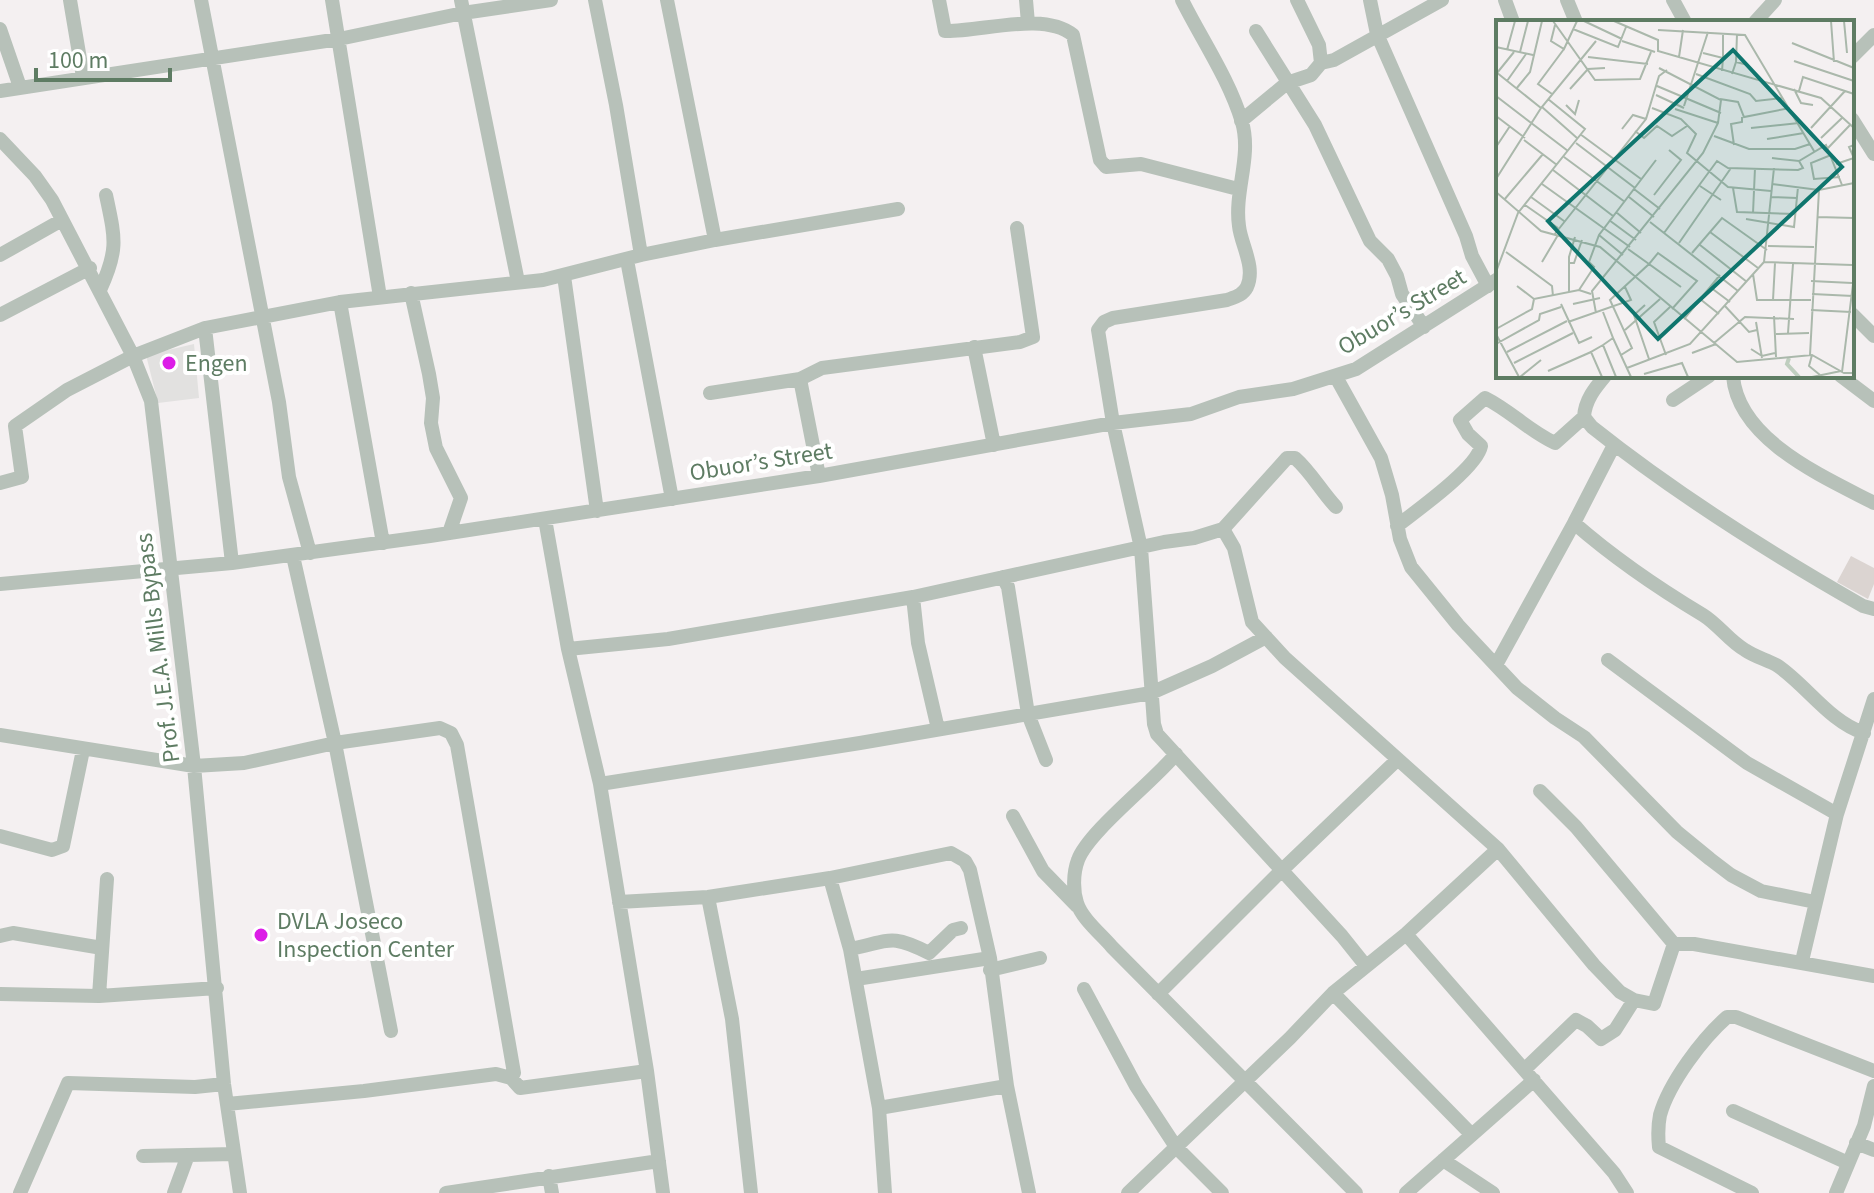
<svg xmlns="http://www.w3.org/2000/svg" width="1874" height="1193" viewBox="0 0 1874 1193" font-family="'Source Sans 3',sans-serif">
<rect width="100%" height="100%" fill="#f4f0f1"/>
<path fill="#e2e1e0" d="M194,344L199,398L158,403L146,355Z"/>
<path fill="#dbd4d1" d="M1851,556L1874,568V584L1868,599L1837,582Z"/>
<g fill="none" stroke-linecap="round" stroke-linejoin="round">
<path stroke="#b7c1b9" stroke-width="14" d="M70,0L83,77
M201,0L279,402L289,477L310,553
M332,0L380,297
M461,0L518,282
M595,0L616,105L641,255
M667,0L715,240
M939,0L945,31C981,32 1044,11 1073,35L1100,160L1106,167L1141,164L1238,189
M1026,0L1028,23
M1182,0C1202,40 1229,79 1242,122C1252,157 1234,191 1239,226C1241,245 1256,267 1247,287C1243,295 1235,297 1227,300L1113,318L1104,322L1098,330L1113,423L1141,548L1154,724L1157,734L1342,936L1366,966
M1370,0L1377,34L1466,236L1472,256L1488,286
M1505,0L1513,22
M1567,0L1576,22
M1673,0L1685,22
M1755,22L1775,0
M0,29L20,87
M1256,31L1315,125L1370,241L1388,259L1397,276L1402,294L1424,327
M1852,57L1874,35
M1321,63L1334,60L1442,0
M0,91L339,39L463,13L551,0
M1852,119L1874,154
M1241,121L1287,83L1311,75L1321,63L1319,45L1297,0
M0,139L35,176L52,200L133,356L151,401L194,766L224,1084L240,1193
M0,255L62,220
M627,260L672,499
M564,276L597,511
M100,290C119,249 115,238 106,195
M411,293L429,374L433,398L431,423L436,448L461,498L449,533
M340,302L383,543
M1852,314L1874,336
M0,315L90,268
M205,328L232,563
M974,347L994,445
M1605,376C1595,388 1585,400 1584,417L1592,427C1676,494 1770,553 1863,606L1874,609
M1733,376C1738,440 1824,477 1874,503
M1841,376L1874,401
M1336,377L1381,458L1392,495L1400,539L1411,567L1458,625L1517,688L1555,718L1584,737L1677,832L1710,859L1731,875L1761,891L1815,902
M800,379L819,476
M710,393L800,379L822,368L1020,342L1033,337L1017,228
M1673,400L1709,376
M0,483L22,477L15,426L67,390L133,356L205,328L340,302L543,280L641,255L715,240L898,209
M545,519L568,649L600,784L647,1071L663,1193
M1574,523C1614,558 1658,588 1703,615C1719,625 1729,641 1745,650C1755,657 1768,660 1778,666C1807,686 1830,722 1864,733
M1397,526C1416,511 1477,468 1481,446L1468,434L1460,420L1485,398C1511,411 1529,431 1555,443L1584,417
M1223,529L1287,458H1295C1311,472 1321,491 1336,507
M1003,577L1008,587L1028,714L1046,760
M0,584L232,563L430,536L819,476L1113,423L1191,414L1239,397L1293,389L1356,369L1498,279
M913,597L918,643L938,729
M568,649L668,639L913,597L1164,542L1194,538L1223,529L1234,548L1252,622L1285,658L1498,849L1594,965L1620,992L1634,1000L1654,1004L1674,944
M1608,660L1747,763L1837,814
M1496,665L1574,523L1614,445
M0,735L194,766L244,763L335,743L293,556
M1176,754C1153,782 1088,832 1078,860C1073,873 1073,891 1077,903C1082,919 1102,935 1112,947L1356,1193
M600,784L860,743L1151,693L1212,666L1266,637
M1540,791L1576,827L1674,944H1694L1874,976
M1013,816L1043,871L1077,906
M0,836L52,850L63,846L83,750
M830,878L850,949L879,1108L885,1193
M708,897L732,1019L751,1193
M619,902L708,897L830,878L951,853L965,861L970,870L990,958L1007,1086L1029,1193
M1406,934L1614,1173L1627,1193
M0,936L13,933L102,948
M850,949C890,941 890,933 929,953L953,930L961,928
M1802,961L1837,814L1874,699
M990,970L1040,958
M856,979L990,958
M1084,989L1136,1086L1176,1147L1222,1193
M1333,993L1471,1134
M0,994L99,996L217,988
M1158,994L1281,871L1397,760
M99,996L107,879
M1525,1069L1576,1020L1587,1026L1601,1039L1615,1030L1634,1000
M511,1078L520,1088L647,1071
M227,1104L364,1091L496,1074L511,1078L514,1073L457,745L451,733L440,728L335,743L391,1031
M879,1108L1007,1086
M1733,1111L1848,1163
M1856,1143L1874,1150
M143,1156L234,1154
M1443,1160L1493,1193
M549,1176L552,1193
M20,1193L68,1083L195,1087L224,1084
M174,1193L188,1155
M446,1193L659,1161
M1128,1193L1290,1038L1333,993L1406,934L1498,849
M1406,1193L1534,1080
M1752,1193L1659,1147C1658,1137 1658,1125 1660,1115C1669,1083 1702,1039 1727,1017H1736L1874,1071
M1836,1193L1864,1126L1874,1086"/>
</g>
<g fill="#dc1de7" stroke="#fff" stroke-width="3">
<circle cx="169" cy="363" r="8"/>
<circle cx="261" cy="935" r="8"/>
</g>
<g text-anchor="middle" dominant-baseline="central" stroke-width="8" stroke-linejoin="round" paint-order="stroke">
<g font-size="24" fill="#5e7c63" stroke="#fff">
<text transform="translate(1402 312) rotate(-31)">Obuor’s Street</text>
<text transform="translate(761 462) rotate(-9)">Obuor’s Street</text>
<text transform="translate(158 648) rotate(-97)">Prof. J.E.A. Mills Bypass</text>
</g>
<g font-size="24" fill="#5e7c63" stroke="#fff" text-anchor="start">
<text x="185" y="363">Engen</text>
<text x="277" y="921">DVLA Joseco<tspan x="277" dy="28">Inspection Center</tspan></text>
</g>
</g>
<g transform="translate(1496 20)">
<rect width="358" height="358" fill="#f4f0f1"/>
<path fill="none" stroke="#bfcebf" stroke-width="4" d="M293,338L291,344L303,357"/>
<path fill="none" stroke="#aab8ab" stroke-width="2" d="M57,1L99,60L144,59L155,32M88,1L126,19M118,1L162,20V31L325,78L358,108M335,1L338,42M348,1L351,33M59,5L55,21L68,29L81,1M77,9L122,27L130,7M162,10L249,15L318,131M126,21L159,32M296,23L358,48M0,27L37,35M11,30L19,1M24,32L32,1M207,33L227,38L226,51M92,37L152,44M183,37L187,10M227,38V13M298,41L358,61M240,42L241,14M0,52L45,88M1,53L18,32M200,54L254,74L260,81L287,78M236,54L240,42L252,45M11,61L30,34M161,66L225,93M20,69L34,52L46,1M74,69L92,49L109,48M298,69L305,83L317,85M303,71L307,57L358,74M56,74L42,64L68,29M160,75L188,88M0,76L72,131M224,79L242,82L248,97L294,88M70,85L79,94L83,80M188,86L212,12M46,87L81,118M156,88L185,99L200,114L191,133L232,167L275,171M179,89L222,103M0,96L29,118M255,108L303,103M315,108L349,71M126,109L137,95L150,99M139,111L148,118L161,106L176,116L191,106M84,114L145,159M218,116L253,129H299L314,124M325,118L347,97M271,119L308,113M28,120L61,145M80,123L139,168M238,125L235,104L246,102V97M0,127L14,106M332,128L354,105M335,135L315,143L318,159L344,157M68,137L129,182M276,138L303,141L330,125L346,165M340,144L358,138L353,127L358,125M57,150L117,196M0,159L45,88L100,21M46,164L134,227M276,164L323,170L358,163M204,166L225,180M237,168L241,192L300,194M138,169L164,189M0,172L45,211L104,227L241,342L316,335L348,353H358M158,175L185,140L173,130M35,177L68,201M133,177L158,197M274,177L301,178M8,180L47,134M29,185L62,208M120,192L145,213M257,193L259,148M321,197L358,198M250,199L298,207L302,167M113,200L140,220M154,202L242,271M214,212L262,248M168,213L221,141L232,148L302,150L307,148L303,141M58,215L150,99L163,56L171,50M103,215L127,235M183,223L235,148M204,225L251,262M272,226L318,227M10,232L56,266L57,276M196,233L226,198L271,230M46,242L62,215M268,242L356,245M72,243H78L86,220M357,248L358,213M0,252L22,193L89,109L52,79M257,254L261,280H315M315,261L356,263M21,266L38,279L83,270L95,274M214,267L234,282M83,270L98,247L93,242L103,215L160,140M73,273V237L79,217M316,274L357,276M204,279L223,294M277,280L279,243M65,284L83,323L96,317M77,284L104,278M149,285L138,295L153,339M229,286L253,312L261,310M176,289L201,261L162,233L153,244L185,267M315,290L355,292M107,292L117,318L107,325L120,357M100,293L96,271L207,133L222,103L225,80L163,48M278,296L280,337M188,299L224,255M72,302L135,280L129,267M260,302L266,338M0,309L36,289L38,279M129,310L164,279M292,313L297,244M0,314L23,357M280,314L313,313M117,318L135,357M218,323L249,297L298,299M0,324L43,300L44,294L65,287M255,329L266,336L279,333M11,332L71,301M196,333L220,324M125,335L136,328L114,280L153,244L132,229M170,335L158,302L174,287M314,335L323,170M316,335L313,346L324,355M18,343L77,313M131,348L194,324L268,242L278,148M52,351L95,332M346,352L358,256M148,354L186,343L192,357M24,357L45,340M106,357L95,332L107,325M316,357L345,351"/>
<path fill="#0f766e" fill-opacity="0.15" stroke="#0f766e" stroke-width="4" d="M237,30L346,147L162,319L52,201Z"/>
<rect width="358" height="358" fill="none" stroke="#5e7c63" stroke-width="4"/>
</g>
<path d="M36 68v12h134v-12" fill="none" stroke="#5e7c63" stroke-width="4"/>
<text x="48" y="68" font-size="24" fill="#5e7c63" stroke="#ffffff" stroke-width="6" paint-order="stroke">100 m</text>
</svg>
